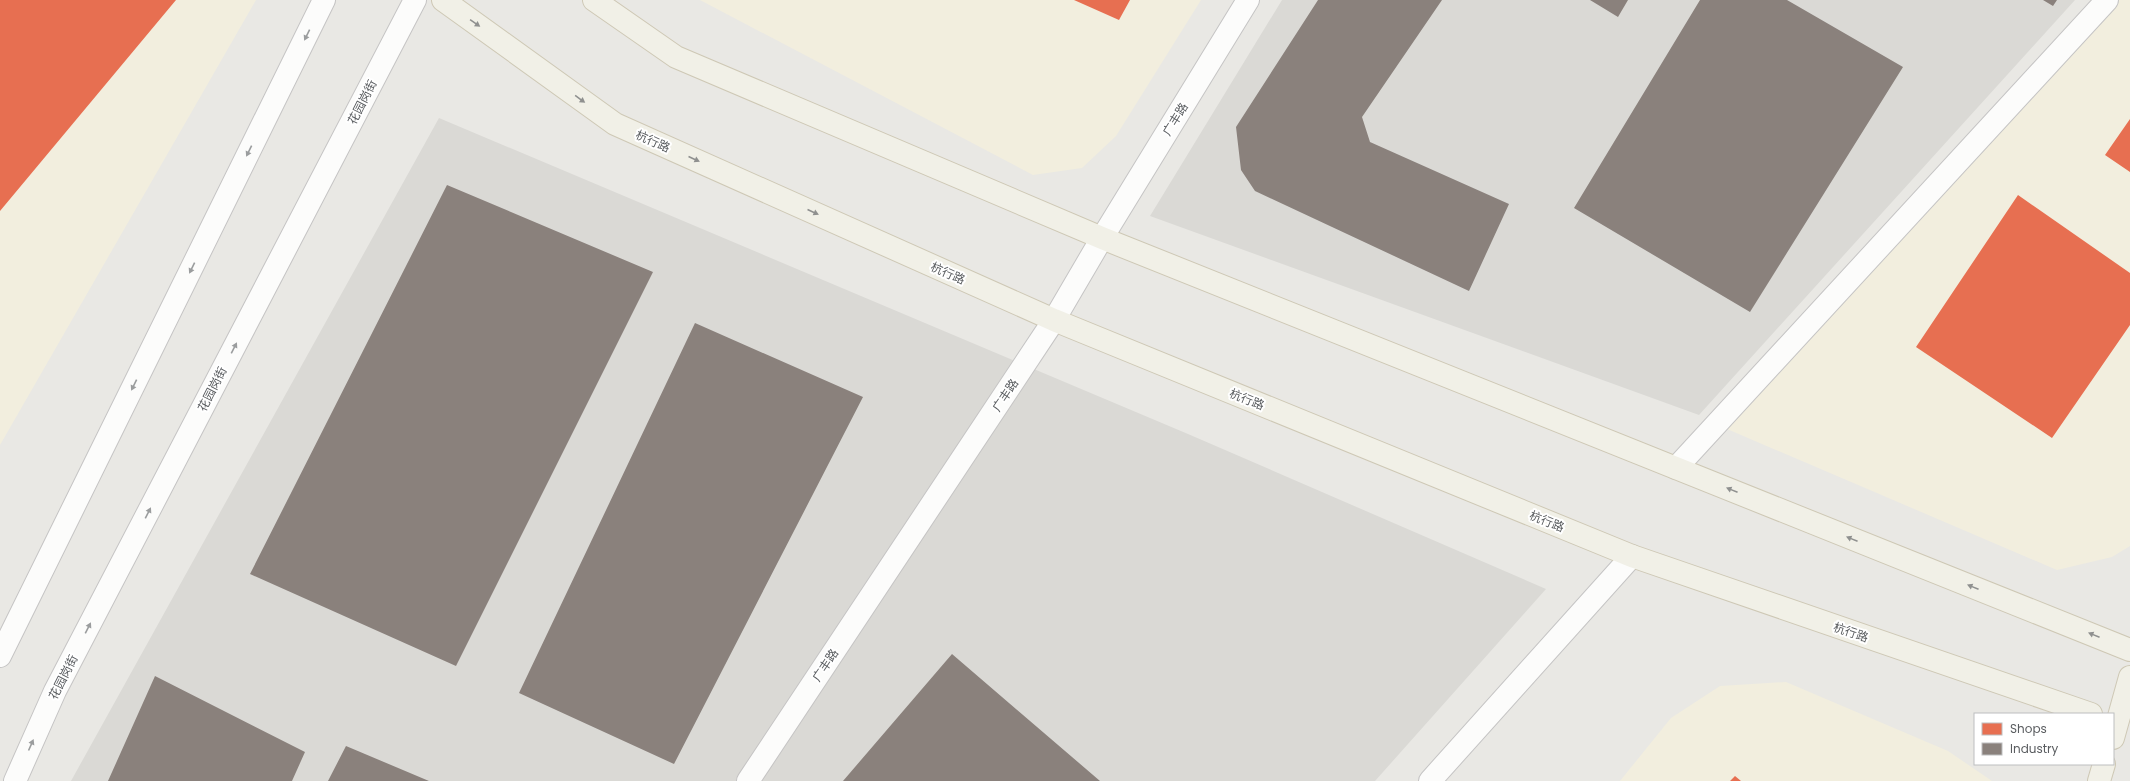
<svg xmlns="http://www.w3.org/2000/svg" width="2130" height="781" viewBox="0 0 2130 781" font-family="Poppins,'Noto Sans SC',sans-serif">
<rect width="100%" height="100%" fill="#e9e8e4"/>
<path fill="#f2eede" d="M0,0H256L0,445Z
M700,0H1201L1116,136L1082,168L1033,175Z
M2110,0H2130V546L2112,557L2057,570L1720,426Z
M1786,682L1948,751L1992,781H1620L1671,718L1720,686Z"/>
<path fill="#dad9d5" d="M1282,0H2075L1699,415L1150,216Z
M439,118L1188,434L1546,589L1375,781H71Z"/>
<path fill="#e76f51" d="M0,0H176L0,211Z
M1074,0H1130L1119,20Z
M2130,119V172L2105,155Z
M2018,195L2130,273V325L2052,438L1916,347Z
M1735,776L1741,781H1730Z"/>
<path fill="#8a817c" d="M1318,0H1442L1362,117L1370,142L1509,204L1469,291L1255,191L1241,170L1236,127Z
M1590,0H1628L1618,17Z
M1700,0H1787L1903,67L1750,312L1574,208Z
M2043,0H2057L2053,6Z
M447,185L653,272L456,666L250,574Z
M695,323L863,397L674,764L519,693Z
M952,654L1100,781H843Z
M155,676L305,752L292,781H108Z
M346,746L429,781H328Z"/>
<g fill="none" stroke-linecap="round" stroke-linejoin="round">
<defs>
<path id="minor" d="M1676,468L2107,0
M0,656L324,0
M15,781L55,691L415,0
M748,781L1054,320L1102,238L1248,0
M1430,781L1632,556"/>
<path id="major" d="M443,0L615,124L1054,320L1632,556L2091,714
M594,0L676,57L1102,238L2130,650
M2113,738L2130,677
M2099,781L2104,764"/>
</defs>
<use href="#minor" stroke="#c5c4c4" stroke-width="24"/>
<use href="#major" stroke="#cec8b5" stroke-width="24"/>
<use href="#minor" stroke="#fcfcfb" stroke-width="22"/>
<use href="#major" stroke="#f1f0e7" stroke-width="22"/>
</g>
<defs><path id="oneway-solid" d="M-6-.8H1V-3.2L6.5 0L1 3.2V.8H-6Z"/></defs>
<g fill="#8f908f">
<use href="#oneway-solid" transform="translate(475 23) rotate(35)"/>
<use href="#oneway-solid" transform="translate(580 99) rotate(36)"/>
<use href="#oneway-solid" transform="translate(694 159) rotate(24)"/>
<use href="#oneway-solid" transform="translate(813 212) rotate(24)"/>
<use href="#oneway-solid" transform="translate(1732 490) rotate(-158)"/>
<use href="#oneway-solid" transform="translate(1852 539) rotate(-158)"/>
<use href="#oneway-solid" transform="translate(1973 587) rotate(-158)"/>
<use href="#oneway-solid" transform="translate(2094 635) rotate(-158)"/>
</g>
<g fill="#9b9d9e">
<use href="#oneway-solid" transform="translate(307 35) rotate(116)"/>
<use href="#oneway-solid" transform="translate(249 151) rotate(116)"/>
<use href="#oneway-solid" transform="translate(192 268) rotate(116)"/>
<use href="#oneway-solid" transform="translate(234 348) rotate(-63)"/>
<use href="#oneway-solid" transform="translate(134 385) rotate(116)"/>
<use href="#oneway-solid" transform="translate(148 513) rotate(-63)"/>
<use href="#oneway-solid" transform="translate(88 628) rotate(-63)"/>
<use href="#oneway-solid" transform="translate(31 745) rotate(-66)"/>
</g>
<g text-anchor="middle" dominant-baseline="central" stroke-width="4" stroke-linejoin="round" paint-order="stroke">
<g font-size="12" fill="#5a5d60" stroke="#fff">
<text transform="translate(362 102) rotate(-63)">花园岗街</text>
<text transform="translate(1175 119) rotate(-58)">广丰路</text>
<text transform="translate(653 141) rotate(24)">杭行路</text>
<text transform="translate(948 273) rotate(24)">杭行路</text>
<text transform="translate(212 389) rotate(-63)">花园岗街</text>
<text transform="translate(1005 395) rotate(-56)">广丰路</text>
<text transform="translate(1247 399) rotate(22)">杭行路</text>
<text transform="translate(1547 521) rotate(22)">杭行路</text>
<text transform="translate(1851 632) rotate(19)">杭行路</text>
<text transform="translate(825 665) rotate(-56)">广丰路</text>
<text transform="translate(63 677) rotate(-63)">花园岗街</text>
</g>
</g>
<rect x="1974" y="713" width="140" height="52" fill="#ffffff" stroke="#bdbebf"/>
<rect x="1982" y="723" width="20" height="12" fill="#e76f51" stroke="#bdbebf"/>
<text x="2010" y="733" font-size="12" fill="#5a5d60">Shops</text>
<rect x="1982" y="743" width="20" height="12" fill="#8a817c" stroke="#bdbebf"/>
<text x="2010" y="753" font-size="12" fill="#5a5d60">Industry</text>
</svg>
